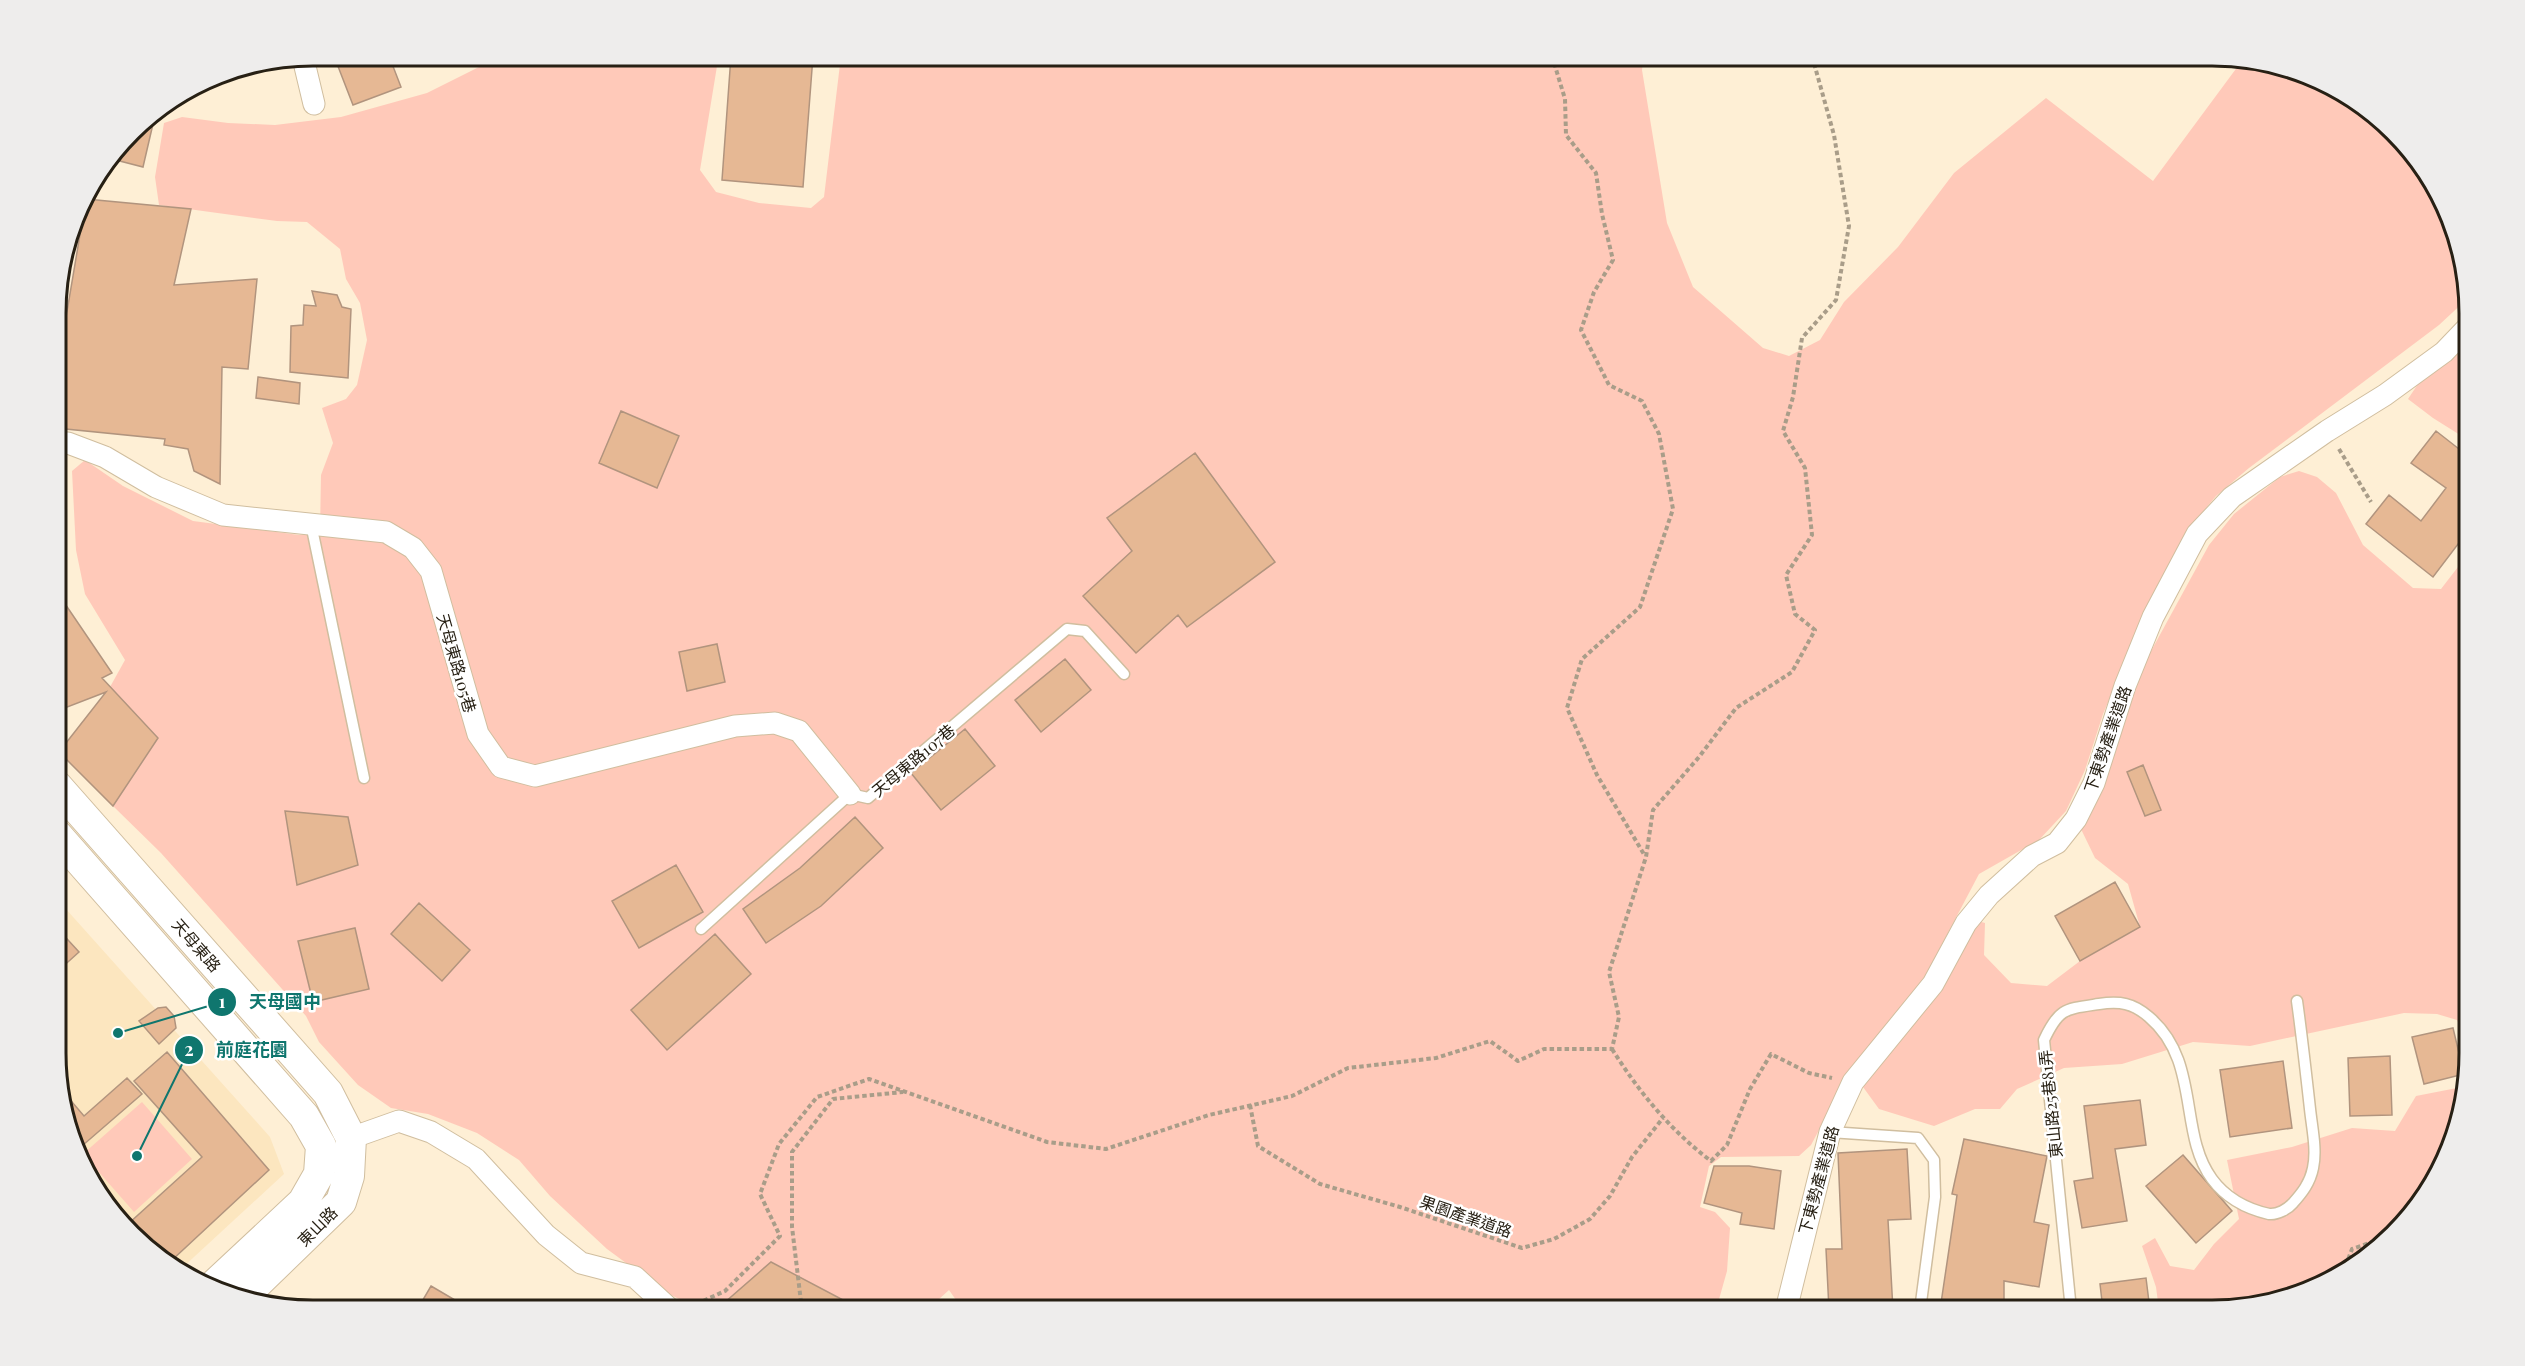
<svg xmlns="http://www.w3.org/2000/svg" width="2525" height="1366" viewBox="0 0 2525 1366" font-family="'Playfair Display','Noto Sans TC',serif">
<rect width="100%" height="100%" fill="#feefd5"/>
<path fill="#fce6bf" d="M57,899L270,1137L284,1174L181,1269L108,1210L75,1152L58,1087Z"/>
<path fill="#ffc9b9" d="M501,56H716L718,60L700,170L716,192L759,203L811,208L824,197L841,56H1644L1642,70L1667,223L1693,287L1763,348L1789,356L1820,340L1844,302L1898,247L1954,173L2046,98L2153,181L2241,62L2326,82L2382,120L2426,170L2467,280V299L2439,325L2249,468L2216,496L2191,526L2131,648L2103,714L2085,770L2066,811L2039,840L1979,874L1922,982L1849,1074L1811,1145L1799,1156L1721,1157L1709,1166L1700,1207L1715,1212L1730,1228L1727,1271L1716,1310H963L949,1290L927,1310H862L771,1262L716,1310H701L667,1293L607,1249L550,1196L519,1160L477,1133L428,1114L391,1108L358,1085L319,1042L306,1016L161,853L113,806L158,738L110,687L125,660L85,594L76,550L72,471L85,460L123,486L193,521L299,535L320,532L321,475L333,443L322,408L346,399L357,385L367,340L360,303L346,279L340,249L307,222L277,221L159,205L155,177L164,123L182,117L228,123L275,125L341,117L427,93Z
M2468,338V440L2433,418L2408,399L2424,375Z
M2299,471L2317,477L2336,493L2363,545L2413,588L2441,589L2468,554L2469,1045L2457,1020L2437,1014L2404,1013L2250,1046L2193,1042L2122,1064L2064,1068L2017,1089L2000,1109H1975L1934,1126L1879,1109L1863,1087L1866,1071L1974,920L1985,923L1984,955L2011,983L2047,986L2080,961L2140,927L2128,884L2095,858L2080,827L2138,675L2209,545L2234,514L2280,477Z
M2462,1087L2443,1167L2405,1223L2355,1267L2295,1297L2229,1310H2159L2156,1287L2142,1246L2155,1238L2170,1266L2194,1270L2214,1244L2239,1219L2227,1160L2292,1147L2352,1128L2395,1131L2416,1096Z
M142,1102L192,1159L134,1212L83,1154Z"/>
<path fill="#e6b894" stroke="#b1947e" stroke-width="1.5" d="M334,56H389L401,87L353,105Z
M731,56H813L803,187L722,180Z
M156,111L143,167L112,159L143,120Z
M86,199L191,209L174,285L257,279L248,369L222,367L220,484L194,471L188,449L164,445L165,439L56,428V395L65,347H61Z
M312,291L337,295L342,307L351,309L348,378L290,372L291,326L303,325L304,305L316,306Z
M258,377L300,383L299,404L256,398Z
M621,411L679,436L657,488L599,463Z
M2436,431L2468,456V531L2433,577L2366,524L2389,495L2421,521L2446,488L2411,463Z
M1195,453L1275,562L1187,627L1178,615L1136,653L1083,596L1132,551L1107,518Z
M57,592L112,673L102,678L158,738L113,806L59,752L106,692L57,711Z
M717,644L725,682L687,691L679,652Z
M1065,659L1091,690L1041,732L1015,700Z
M965,729L995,766L941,810L911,773Z
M2143,765L2161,810L2145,816L2127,772Z
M285,811L348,817L358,865L297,885Z
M855,817L883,848L821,906L766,943L743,909L800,868Z
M676,865L703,912L639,948L612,901Z
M2115,882L2140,927L2080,961L2055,916Z
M419,903L470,950L442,981L391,934Z
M57,928L79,952L58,971L57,950Z
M355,928L369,989L313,1002L298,941Z
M715,934L751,974L667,1050L631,1010Z
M166,1007L174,1016L176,1028L159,1044L139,1021L158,1008Z
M2453,1028L2464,1074L2424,1084L2412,1037Z
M167,1052L269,1170L171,1261L127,1225L202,1157L134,1081Z
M2390,1056L2392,1115L2350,1116L2348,1058Z
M2283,1061L2292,1128L2230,1137L2220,1070Z
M127,1078L142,1094L75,1152L63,1108L72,1102L84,1116Z
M2140,1100L2146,1145L2115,1149L2127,1221L2082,1228L2074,1181L2093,1178L2084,1106Z
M1964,1139L2047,1156L2034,1222L2049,1225L2039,1287L2004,1281V1310H1940L1957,1195L1952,1194Z
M1907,1149L1911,1219L1888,1220L1893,1310H1829L1826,1249H1842L1838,1153Z
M2183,1155L2232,1211L2196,1243L2146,1186Z
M1714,1166H1749L1781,1171L1774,1229L1740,1224L1742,1213L1704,1203Z
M771,1262L862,1310H716Z
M2146,1278L2150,1310H2103L2100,1284Z
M431,1286L472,1310H417Z"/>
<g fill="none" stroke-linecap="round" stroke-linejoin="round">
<defs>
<path id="lane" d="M311,524L364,778
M701,929L850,794L868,798L1067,629L1085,631L1124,674
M1830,1132L1918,1138L1934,1160L1935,1197L1920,1310
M2071,1310L2044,1040C2059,1008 2065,1009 2099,1004C2120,1001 2133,1003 2149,1017C2201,1061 2178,1133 2212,1179C2226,1198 2247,1209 2269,1214C2277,1215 2288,1209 2293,1203C2302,1193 2310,1183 2313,1168C2317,1150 2312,1128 2310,1109C2306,1073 2302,1037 2297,1001"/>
<path id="street" d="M303,58L314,104
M56,444L68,443L105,457L156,487L223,515L386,532L413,548L431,571L478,734L501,767L535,776L735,726L775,723L799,731L850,794
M351,1138L399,1121L431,1132L476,1159L546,1235L581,1263L635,1277L671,1310
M1786,1310L1830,1132L1853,1082L1933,984L1966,923L1989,895L2032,856L2057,843L2076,819L2094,783L2125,686L2153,617L2197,534L2232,497L2327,431L2385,395L2444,352L2467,328"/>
<path id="secondary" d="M57,786L328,1093L351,1138L349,1176L341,1202L245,1295
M57,835L304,1116L321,1146L319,1174L303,1202L212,1287"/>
</defs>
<use href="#lane" stroke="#d0be9f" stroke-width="13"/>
<use href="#street" stroke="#d0be9f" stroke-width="23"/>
<use href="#secondary" stroke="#d0be9f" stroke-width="32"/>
<path stroke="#a99d89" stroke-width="4" stroke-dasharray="4.5 3" stroke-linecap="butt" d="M1552,56L1565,99L1566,135L1596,173L1602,214L1613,260L1594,292L1581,330L1609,385L1642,401L1659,434L1673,509L1640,607L1582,659L1567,708L1597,775L1645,856
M2339,449L2371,502
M1612,1049C1639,1092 1670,1130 1711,1161L1727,1145L1750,1089L1771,1054L1809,1073L1832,1078
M1250,1105L1258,1146L1320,1184L1400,1207L1522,1248L1554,1239L1590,1219L1610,1196L1632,1157L1663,1118
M2343,1273L2352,1249L2392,1235
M690,1307L725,1291L780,1236L760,1194L779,1144L817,1097L869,1079L1047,1142L1106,1149L1209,1115L1292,1096L1348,1068L1436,1058L1490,1041L1518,1061L1544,1049H1612L1619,1017L1609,972L1646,857L1653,810L1699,757L1736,708L1792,672L1815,630L1795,614L1786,575L1812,535L1805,468L1783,431L1793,397L1802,338L1836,300L1849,226L1834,135L1812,56
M802,1310L792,1227V1152L833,1099L903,1092"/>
<use href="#lane" stroke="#fff" stroke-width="10"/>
<use href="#street" stroke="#fff" stroke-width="21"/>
<use href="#secondary" stroke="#fff" stroke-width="30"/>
</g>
<g text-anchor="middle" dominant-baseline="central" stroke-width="5" stroke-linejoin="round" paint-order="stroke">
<g font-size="16" fill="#272014" stroke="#fff">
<text transform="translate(457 663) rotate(74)">天母東路105巷</text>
<text transform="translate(2107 739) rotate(-71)">下東勢產業道路</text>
<text transform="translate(913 760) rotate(-40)">天母東路107巷</text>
<text transform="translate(197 945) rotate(49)">天母東路</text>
<text transform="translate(2050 1104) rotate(-96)">東山路25巷81弄</text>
<text transform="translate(1818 1180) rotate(-75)">下東勢產業道路</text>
<text transform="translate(1466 1216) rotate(19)">果園產業道路</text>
<text transform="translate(317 1226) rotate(-45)">東山路</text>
</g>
</g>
<path d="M0 0H2525V1366H0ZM313 66H2212A247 247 0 0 1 2459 313V1053A247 247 0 0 1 2212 1300H313A247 247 0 0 1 66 1053V313A247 247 0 0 1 313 66Z" fill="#eeedec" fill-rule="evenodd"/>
<path fill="none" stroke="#272014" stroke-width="3" d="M313 66H2212A247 247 0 0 1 2459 313V1053A247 247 0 0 1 2212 1300H313A247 247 0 0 1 66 1053V313A247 247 0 0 1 313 66Z"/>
<path fill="none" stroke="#0f766e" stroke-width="2" d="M118 1033L222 1002M137 1156L189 1050"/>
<g fill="#0f766e" stroke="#fff" stroke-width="2">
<circle cx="118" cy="1033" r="6"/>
<circle cx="137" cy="1156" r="6"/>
<circle cx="222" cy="1002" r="15"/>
<circle cx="189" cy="1050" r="15"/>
</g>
<g font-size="18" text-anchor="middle" font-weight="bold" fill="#fff">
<text x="222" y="1008">1</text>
<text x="189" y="1056">2</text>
</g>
<g font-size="18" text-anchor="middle" font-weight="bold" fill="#0f766e" stroke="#fff" stroke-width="5" stroke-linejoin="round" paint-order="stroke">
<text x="285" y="1008">天母國中</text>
<text x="252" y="1056">前庭花園</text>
</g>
</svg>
